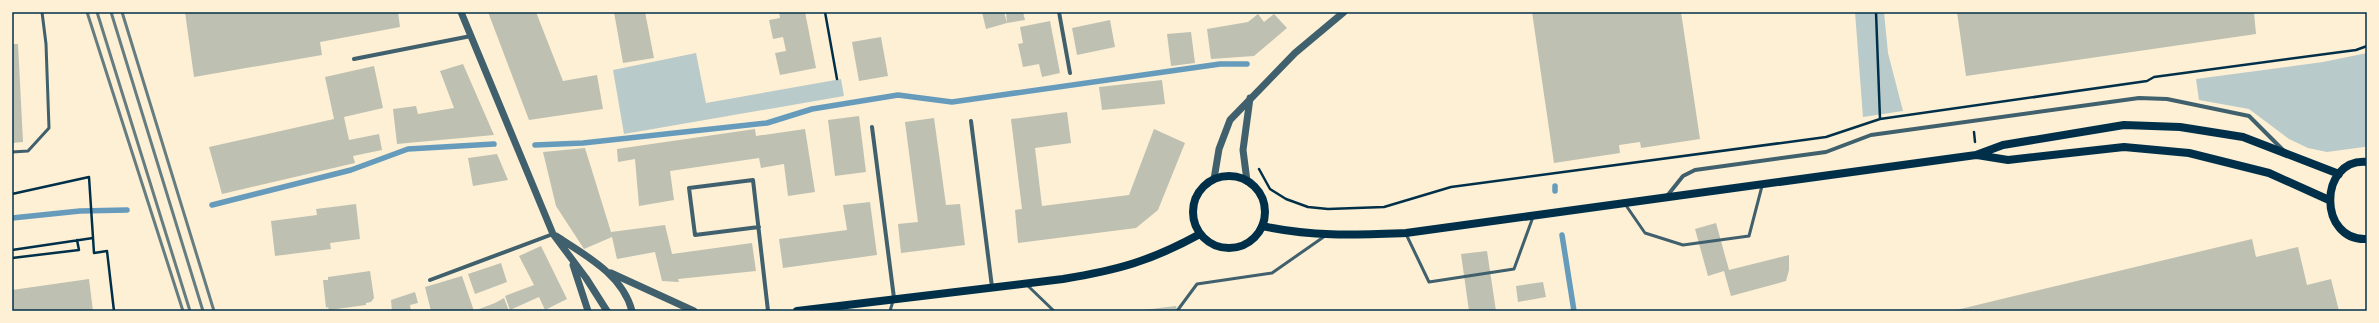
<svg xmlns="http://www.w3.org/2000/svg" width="2379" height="323" viewBox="0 0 2379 323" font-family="'Libre Baskerville',serif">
<rect width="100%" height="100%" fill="#fdf0d5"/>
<path fill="#b9caca" d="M1855,12H1884L1888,53L1903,111L1863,117Z
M696,53L706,103L841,79L844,96L624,134L613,70Z
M2367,53V146L2364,147L2327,152L2308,148L2289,139L2249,109L2199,100L2196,79L2323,62Z"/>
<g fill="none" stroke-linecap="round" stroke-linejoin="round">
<path stroke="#669bbc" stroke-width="5.5" d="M535,145L583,143L767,123L812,109L898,95L952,102L1220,64H1247
M1555,186V191
M212,205L351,170L408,149L494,144
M12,218L80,211L127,210
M1562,235L1574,311"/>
</g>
<path fill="#bec0b2" d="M185,12H398L400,27L320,42L322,55L194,77Z
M488,12H536L563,81L597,75L603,109L529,120Z
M614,12H645L654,58L623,63Z
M779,12H805L816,68L780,75L775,53L786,51L783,37L773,39L769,20L780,18Z
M982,12H1004L1007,23L986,29Z
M1006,12H1023L1025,20L1007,23Z
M1532,12H1681L1700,139L1641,148L1640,142L1619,145L1620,153L1554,163Z
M1957,12H2254L2256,34L1966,76Z
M1258,14L1264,22L1274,14L1287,28L1254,56L1211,59L1207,29L1248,22Z
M1110,20L1115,47L1077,55L1072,28Z
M1050,21L1060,73L1042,77L1039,64L1023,67L1018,44L1023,43L1020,27Z
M1191,32L1195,63L1171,66L1167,34Z
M881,37L888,76L859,81L852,42Z
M12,44H18L23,142L12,143Z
M463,64L494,135L397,144L393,109L416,106L418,114L454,108L440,71Z
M374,66L383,108L344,117L349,140L379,134L382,150L353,156L355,163L222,194L209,147L334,119L325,77Z
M1162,80L1165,104L1102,110L1099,87Z
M1067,112L1071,143L1035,148L1042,206L1129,195L1154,129L1185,143L1158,210L1136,228L1018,243L1015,210L1022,209L1011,119Z
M859,116L866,172L835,176L828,120Z
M934,118L946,205L960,204L965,245L901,253L898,224L918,222L905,122Z
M755,129L756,136L805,129L815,192L788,196L784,164L761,168L759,158L670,171L674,200L639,206L635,159L618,162L617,149Z
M585,148L611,232L665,225L672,254L752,243L756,271L678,279L679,282L662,281L655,252L617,259L612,237L584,249L556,206L543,152Z
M497,154L508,180L473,186L468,158Z
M870,202L877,255L783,268L779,239L847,230L843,205Z
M356,204L360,239L330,243L331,249L275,256L271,221L317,215L316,209Z
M1716,223L1729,270L1789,255V270L1786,281L1731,296L1724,271L1708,276L1695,229Z
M2252,239L2256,257L2298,247L2307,285L2331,279L2339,311H1952Z
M541,246L567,299L545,310L539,297L510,310L505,296L534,285L519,256Z
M1487,251L1496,311H1469L1461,254Z
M501,263L507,282L475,294L468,274Z
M370,271L374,298L371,302L366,303V305L329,310L328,307L326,308L323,280H328V277Z
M462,276L474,311H431L425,287Z
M89,279L93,311H12V290Z
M1543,282L1546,297L1518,302L1516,286Z
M415,292L418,303L410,305L411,311H392L391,300Z
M504,298L509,311H474L495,303Z
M1176,306L1177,311H1143V310Z"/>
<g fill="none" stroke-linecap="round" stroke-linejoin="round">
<path stroke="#003049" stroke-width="2.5" d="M825,12L837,79
M1876,12L1880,119
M1974,132L1975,142
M1259,169L1270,189L1286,199L1308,207L1328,209L1384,207L1451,187L1826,137L1880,119L2147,81L2154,77L2356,50L2367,46
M12,194L89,177L94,253L107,251L114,311
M12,250L93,238
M12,258L79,250L77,240"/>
<path stroke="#3f606c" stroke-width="3" d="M12,152L28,151L49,128L46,44L42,12
M1625,204L1645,233L1683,245L1749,236L1762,186
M1406,234L1429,282L1514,269L1533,217
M1027,285L1054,311
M890,311L893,301
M1177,311L1197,284L1272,273L1325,236"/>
<path stroke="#3f606c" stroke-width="4" d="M1059,12L1070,73
M354,59L471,36
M971,121L992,287
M872,127L894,298
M1667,196L1683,176L1695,170L1826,152L1871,135L2139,98L2167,99L2249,116L2284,151
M759,227L695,235L689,188L753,180L768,311
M430,280L553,234"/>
<path stroke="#3f606c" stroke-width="7" d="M461,12L553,234L586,278L607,311
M1214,179L1219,149L1230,120L1295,53L1344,12
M1247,181L1243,150L1250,98
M556,236C585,255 623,275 632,311
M573,265L588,311
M611,273L694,311"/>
<path stroke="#003049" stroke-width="8" d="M1977,155L2008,160L2124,147L2189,153L2269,173L2329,200
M2367,162C2318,158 2318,242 2367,239
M1193 212a36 36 0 1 1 72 0a36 36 0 1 1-72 0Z
M1262,226C1313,237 1354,235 1406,233L1976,155L2003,145L2124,125L2180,127L2243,137L2339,174
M797,311L1063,279C1118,270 1151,261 1200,234"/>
<path stroke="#657d81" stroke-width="3" d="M87,12L183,311
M97,12L190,311
M111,12L203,311
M122,12L214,311"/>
</g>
<rect width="2379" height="323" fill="none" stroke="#fdf0d5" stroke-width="26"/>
<rect x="13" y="13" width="2353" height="297" fill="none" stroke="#003049" stroke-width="1.5"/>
</svg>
